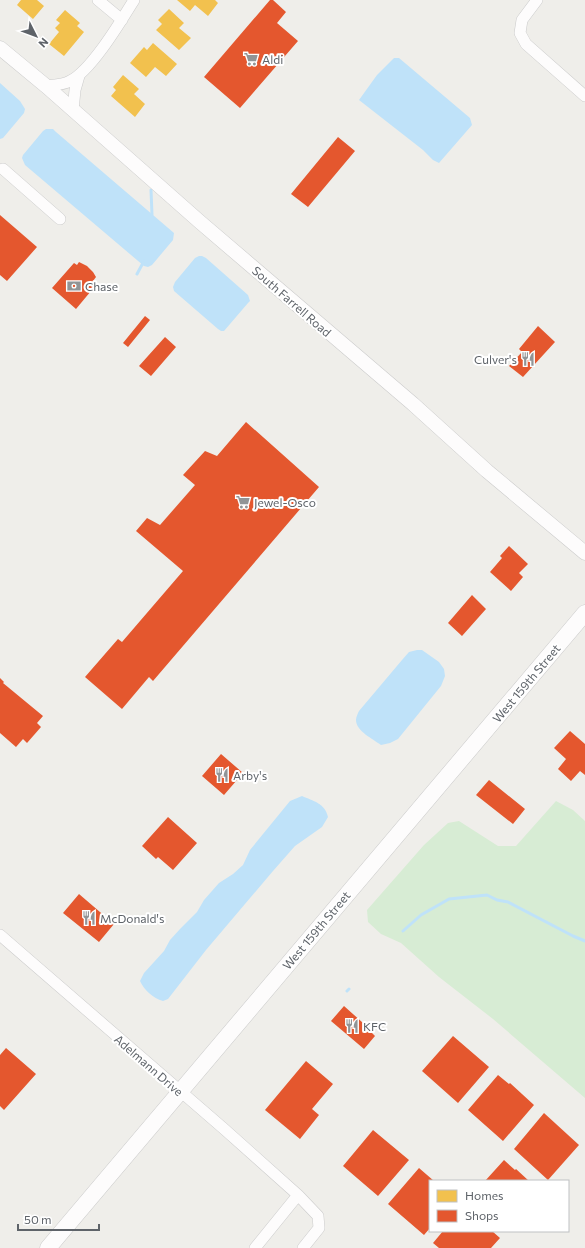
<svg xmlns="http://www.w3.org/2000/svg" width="585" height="1248" viewBox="0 0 585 1248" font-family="Commissioner,sans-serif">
<rect width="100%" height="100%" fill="#efeeea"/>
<path fill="#d7ecd4" d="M556,801L573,810L585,821V1098L493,1019L439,977L401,943L381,934L368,922L367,910L424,845L448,823L459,821L498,846H516Z"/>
<path fill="#bfe2f9" d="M394,58H399L470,118L472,125L439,163L433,160L423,150L359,100L377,75Z
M0,83L20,101L25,109L24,113L3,138L0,139Z
M46,129H53L56,132L174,233L173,240L152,265L148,267L144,266L25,165L22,158L23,155L43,131Z
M199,256H202L206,258L248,295L250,301L248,303L224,331H221L218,329L174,291L173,287L175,282L195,258Z
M417,650H422L439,662L444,669L445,676L441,686L398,739L390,743L381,745C373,739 356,731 356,720C356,717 358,713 359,711L402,660L409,652Z
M302,796C313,801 325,803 328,817L322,827L295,846L273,871L206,950L168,999L163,1001C153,998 144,990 140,981L144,973L164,951L170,940L180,929L197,912L204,900L219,883L233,874L243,865L250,850L290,801Z"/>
<path fill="#f2c14e" d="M21,0H37L44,6L33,19L17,5Z
M177,0H215L218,3L208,16L195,5L190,11Z
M169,9L184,23L179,28L191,38L179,50L156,30L162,24L158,20Z
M65,10L80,23L77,26L84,32L64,56L49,44L59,32L55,28L60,23L56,20Z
M153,43L177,64L166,76L155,67L146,77L130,63L144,47L147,50Z
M123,75L139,89L134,94L145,104L135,117L111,96L116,90L113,87Z"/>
<path fill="#e4572e" d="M270,0H273L286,12L277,23L298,41L240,108L204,77Z
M338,137L355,151L308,207L291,194Z
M0,215L37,247L7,281L0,275Z
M79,262L87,266L93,272L96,277L93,281L96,285L76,309L52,288L74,263L77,265Z
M145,316L150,320L128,347L123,343Z
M538,326L555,342L523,377L509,366L522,352L519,349Z
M165,337L176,347L151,376L139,366Z
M246,422L319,487L153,681L149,677L122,709L85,677L118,639L122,642L183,571L136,531L147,518L160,525L195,485L183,475L205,451L217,456Z
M509,546L528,564L519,573L523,577L511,591L490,572L502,558L500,556Z
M472,595L486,609L462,636L448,623Z
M0,678L4,682L3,683L43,716L37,723L41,727L27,743L23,739L16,747L0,733Z
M570,731L585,744V775L580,771L571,781L558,769L566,759L554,748Z
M221,754L243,773L224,795L202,776Z
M489,780L525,809L513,824L476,795Z
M168,817L197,843L173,870L158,857L156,859L142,846Z
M79,894L114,924L99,942L63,913Z
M344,1006L372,1031L371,1032L375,1036L364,1049L331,1021Z
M453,1036L489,1067L458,1103L422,1071Z
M6,1048L36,1074L4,1110L0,1106V1055Z
M306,1061L333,1084L312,1109L319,1115L300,1139L265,1110Z
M498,1075L509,1084L510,1083L534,1105L503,1141L468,1110Z
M544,1113L579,1145L548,1180L514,1149Z
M373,1130L409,1160L378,1196L343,1166Z
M504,1160L515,1170L516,1169L529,1181H485Z
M419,1168L434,1181H430V1228L424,1235L388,1204Z
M443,1231H492L500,1238L491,1248H439L433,1243Z"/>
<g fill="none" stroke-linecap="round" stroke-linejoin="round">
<path stroke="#bfe2f9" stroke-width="3" d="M151,190L152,215
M137,274L144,261
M403,931L421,915L449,899L487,895L497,900L508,902L573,936L585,941
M347,991L349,989"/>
<defs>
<path id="minor" d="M98,0L122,20
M537,0L522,20L520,33L526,44L585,96
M46,86C53,85 63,85 70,81C91,71 121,21 134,0
M73,111L75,90L79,76
M3,169L60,219
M0,935L223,1128L298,1195L318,1216L319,1228L303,1248
M255,1248L298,1195"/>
<path id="tertiary" d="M0,48L46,86L200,222L413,404L487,471L585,553"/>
<path id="secondary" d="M48,1248L585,613"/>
</defs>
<use href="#minor" stroke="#cbcbcb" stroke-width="12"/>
<use href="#tertiary" stroke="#cbcbcb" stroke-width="15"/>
<use href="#secondary" stroke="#cbcbcb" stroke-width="17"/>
<use href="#minor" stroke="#fdfcfc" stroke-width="11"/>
<use href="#tertiary" stroke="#fdfcfc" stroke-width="14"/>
<use href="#secondary" stroke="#fdfcfc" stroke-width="16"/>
</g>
<defs>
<symbol id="supermarket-bare" viewBox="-9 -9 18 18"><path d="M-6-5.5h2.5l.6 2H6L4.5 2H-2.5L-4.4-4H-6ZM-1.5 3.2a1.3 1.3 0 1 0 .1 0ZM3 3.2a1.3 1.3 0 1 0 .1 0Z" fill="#919496" stroke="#fff" stroke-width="2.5" paint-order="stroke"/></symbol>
<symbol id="bank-bare" viewBox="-9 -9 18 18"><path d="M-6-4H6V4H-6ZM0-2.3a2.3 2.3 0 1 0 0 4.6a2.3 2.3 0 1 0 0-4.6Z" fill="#919496" stroke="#fff" stroke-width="2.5" paint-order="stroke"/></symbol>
<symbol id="restaurant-bare" viewBox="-9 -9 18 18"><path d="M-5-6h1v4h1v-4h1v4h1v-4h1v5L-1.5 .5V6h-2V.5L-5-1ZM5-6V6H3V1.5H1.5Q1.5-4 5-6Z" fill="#919496" stroke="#fff" stroke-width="2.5" paint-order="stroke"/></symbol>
</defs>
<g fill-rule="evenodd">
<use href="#supermarket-bare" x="241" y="49" width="20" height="20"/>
<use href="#bank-bare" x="64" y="276" width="20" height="20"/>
<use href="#restaurant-bare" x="518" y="349" width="20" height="20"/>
<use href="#supermarket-bare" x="233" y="492" width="20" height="20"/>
<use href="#restaurant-bare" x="212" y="765" width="20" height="20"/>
<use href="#restaurant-bare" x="79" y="908" width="20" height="20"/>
<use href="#restaurant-bare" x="342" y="1016" width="20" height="20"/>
</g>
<g text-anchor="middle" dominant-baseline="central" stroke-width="4" stroke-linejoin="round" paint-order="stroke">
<g font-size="12" fill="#5e6369" stroke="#fff" text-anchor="start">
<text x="262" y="59">Aldi</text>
<text x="85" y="286">Chase</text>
<text x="517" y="359" text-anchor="end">Culver's</text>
<text x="254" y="502">Jewel-Osco</text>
<text x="233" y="775">Arby's</text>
<text x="100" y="918">McDonald's</text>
<text x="363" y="1026">KFC</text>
</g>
<g font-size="12" fill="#5e6369" stroke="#fff">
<text transform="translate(292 301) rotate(41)">South Farrell Road</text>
<text transform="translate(526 683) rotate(-50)">West 159th Street</text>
<text transform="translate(316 930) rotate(-50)">West 159th Street</text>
<text transform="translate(149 1065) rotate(41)">Adelmann Drive</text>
</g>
</g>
<rect x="429" y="1180" width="140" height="52" fill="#ffffff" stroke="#bfc1c3"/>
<rect x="437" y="1190" width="20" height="12" fill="#f2c14e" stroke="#bfc1c3"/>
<text x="465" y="1200" font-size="12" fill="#5e6369">Homes</text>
<rect x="437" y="1210" width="20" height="12" fill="#e4572e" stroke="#bfc1c3"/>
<text x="465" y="1220" font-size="12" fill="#5e6369">Shops</text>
<g transform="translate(36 36) rotate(132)" stroke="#ffffff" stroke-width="3" paint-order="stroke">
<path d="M0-3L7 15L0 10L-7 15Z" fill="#5e6369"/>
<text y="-6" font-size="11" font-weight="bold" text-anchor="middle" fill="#5e6369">N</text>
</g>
<path d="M18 1224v6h81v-6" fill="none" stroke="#5e6369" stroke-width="2"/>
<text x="24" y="1224" font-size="12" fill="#5e6369" stroke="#ffffff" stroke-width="3" paint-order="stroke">50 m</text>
</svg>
